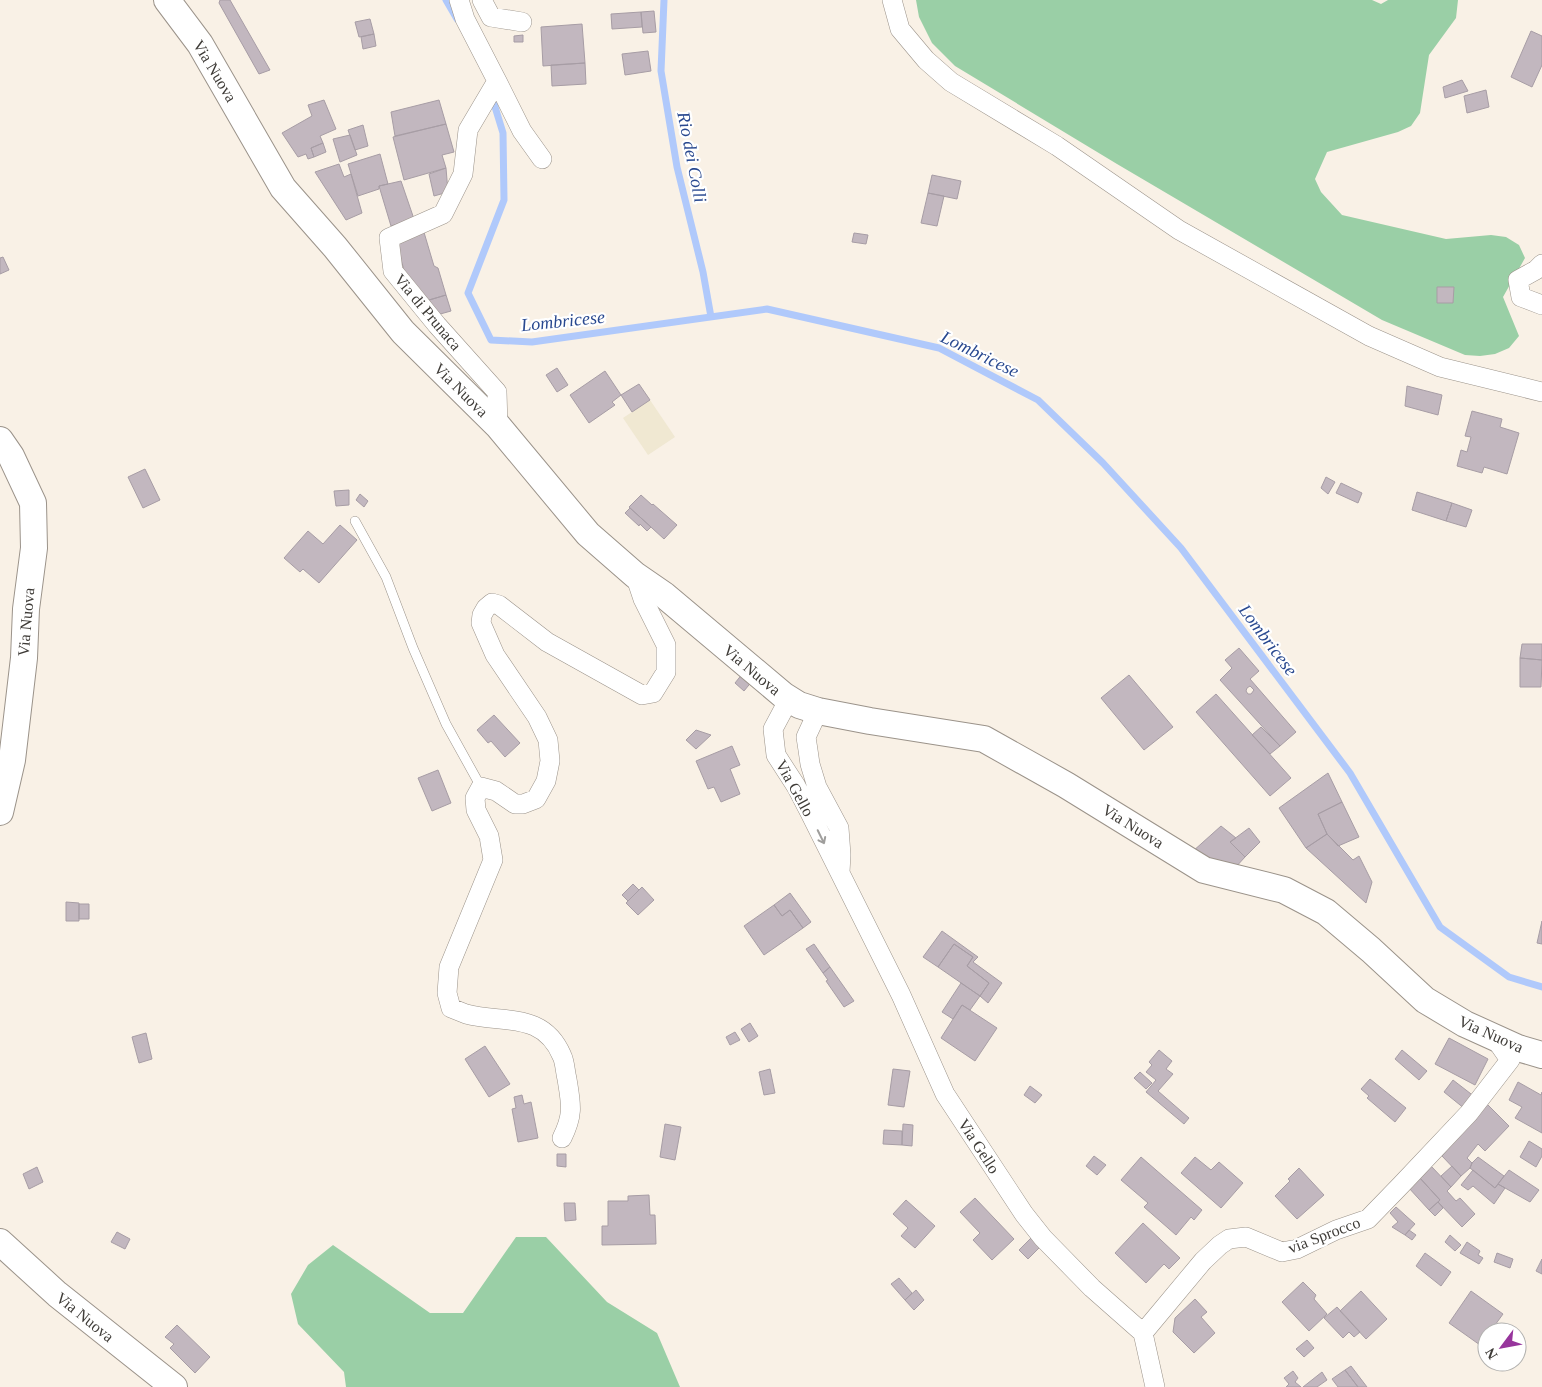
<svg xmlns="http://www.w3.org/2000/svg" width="1542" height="1387" viewBox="0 0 1542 1387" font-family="'Times New Roman',serif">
<rect width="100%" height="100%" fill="#f9f1e6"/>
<path fill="#f0e8d2" d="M650,400L675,437L648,455L623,418Z"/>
<path fill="#9acfa6" d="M916,0H1372L1381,4L1388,0H1458L1456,18L1429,55L1420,113L1411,126L1398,132L1327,152L1315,179L1321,192L1342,215L1446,239L1491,235L1506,237L1519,245L1525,258L1503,297L1519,336L1509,348L1495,354L1480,356L1465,355L1382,320L1117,164L955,66L932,43L919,17Z
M516,1237H546L607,1302L657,1333L680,1387H346L344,1372L298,1324L291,1294L308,1265L333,1245L430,1313H463Z"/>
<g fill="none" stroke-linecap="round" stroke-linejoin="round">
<path stroke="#b0c9fb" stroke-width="7" d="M446,0L457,19
M664,0L661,71L677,167L703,272L711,317
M492,97L503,133L504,200L468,293L491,340L532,342L767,309L939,348L1038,400L1103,463L1181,548L1350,773L1440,927L1509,977L1542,987"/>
</g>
<path fill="#c2b7bf" stroke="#a79da5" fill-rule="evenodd" d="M220,0H230L270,70L259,74L219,3Z
M654,11L656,32L643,33L641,12Z
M641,12L642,27L612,29L611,14Z
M370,19L374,34L359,37L355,22Z
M582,24L585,63L543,66L541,27Z
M1531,31L1542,36V65L1532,87L1511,77Z
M374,34L376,46L363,49L361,37Z
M523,35V42H514V36Z
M648,51L651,71L625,75L622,54Z
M585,63L586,84L552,86L551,65Z
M1462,80L1468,91L1445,98L1443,87Z
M1486,90L1489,107L1467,113L1464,96Z
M324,100L336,129L320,136L323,143L311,148L314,157L308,159L306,154L298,157L282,133L312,116L308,105Z
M439,100L446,124L395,136L391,112Z
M446,124L454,152L442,155L446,168L404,180L393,137Z
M363,125L368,146L355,150L348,130Z
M350,135L357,155L340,162L333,139Z
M323,143L326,152L314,157L311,148Z
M380,154L388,184L379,186V189L358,196L348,164Z
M339,164L344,177L351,174L362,213L346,220L315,172Z
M446,168L448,192L434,196L429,174Z
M932,175L961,181L957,199L928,193Z
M401,181L414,219L391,226L379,186Z
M928,193L944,196L937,226L921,223Z
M423,229L434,266L438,268L446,295L419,303L405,274L398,248L399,237Z
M854,233L868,235L866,244L852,242Z
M3,257L9,270L0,274V258Z
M1437,287H1454L1453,303H1437Z
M446,295L451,311L426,318L419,303Z
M557,368L568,385L557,392L546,375Z
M605,371L621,395L612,402L615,405L589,423L570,395Z
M639,384L650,400L632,412L621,395Z
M1407,386L1442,395L1438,415L1405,406Z
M1472,411L1502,419L1500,427L1519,433L1507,474L1484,467L1482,473L1457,466L1461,450L1467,452L1471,437L1465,436Z
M145,469L160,500L143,508L128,477Z
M1326,477L1335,482L1328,494L1321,488Z
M1341,483L1362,493L1358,503L1336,493Z
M349,490V505L336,506L334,491Z
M1417,492L1452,503L1446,521L1412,510Z
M360,494L368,501L364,507L356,500Z
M641,495L652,505L653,504L677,525L664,539L629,507Z
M1452,503L1472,510L1466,527L1446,521Z
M630,508L651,527L647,531L640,524L639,526L625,513Z
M340,525L357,540L319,583L303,569L300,572L284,558L308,531L323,544Z
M1522,644H1542V660L1520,658Z
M1239,648L1259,671L1250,679L1296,732L1280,746L1220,680L1232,668L1225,660ZM1250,686L1254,690L1251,694H1248L1246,691L1247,688Z
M1520,658L1542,660L1541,687H1520Z
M743,673L753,680L744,691L735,683Z
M1129,675L1173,727L1144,750L1101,698Z
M1216,694L1291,778L1270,796L1196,712Z
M494,715L520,743L505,757L491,741L488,743L477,730Z
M1261,727L1280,746L1270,754L1252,735Z
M696,730L711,735L696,749L686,740Z
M732,746L740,765L730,769L740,794L721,802L714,787L708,789L696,761Z
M438,770L451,803L432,811L418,778Z
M1328,773L1342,802L1318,814L1327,834L1306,848L1279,808Z
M1342,802L1359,837L1338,846L1327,834L1318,814Z
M1221,826L1236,838L1230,842L1245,857L1234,869L1192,852Z
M1249,828L1260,842L1245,857L1230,842Z
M1327,834L1353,860L1359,856L1372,882L1366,903L1306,848Z
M633,884L639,890L628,901L622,895Z
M642,887L654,900L638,915L626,903Z
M790,893L811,922L803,928L790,910L782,916L774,905Z
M66,902L79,903V921H66Z
M79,904H89V919H79Z
M774,905L782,916L790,910L803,928L764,955L744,926Z
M1542,921V944L1537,943Z
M942,931L978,957L973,962L1002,983L988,1003L980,996L989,983L967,966L973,957L954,944L938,967L923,957Z
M814,944L830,967L823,973L806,949Z
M954,944L973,957L967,966L989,983L980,996L938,967Z
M830,967L854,1001L844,1007L826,981L828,980L823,973Z
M961,983L980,996L970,1010L962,1005L953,1019L942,1012Z
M962,1005L997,1028L975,1061L941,1038Z
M750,1023L758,1036L749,1042L741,1029Z
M735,1032L740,1040L730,1045L726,1037Z
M146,1033L152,1059L139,1063L132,1037Z
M1449,1038L1488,1059L1475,1085L1435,1064Z
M485,1046L510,1084L489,1097L465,1059Z
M1159,1050L1172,1061L1166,1069L1173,1074L1158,1091L1189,1118L1184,1124L1146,1092L1156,1080L1146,1072L1152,1065L1149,1062Z
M1402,1050L1427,1071L1419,1080L1395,1059Z
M770,1069L775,1093L764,1095L759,1072Z
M893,1069L910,1071L904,1107L888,1105Z
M1140,1072L1152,1083L1146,1089L1134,1078Z
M1370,1079L1406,1108L1395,1122L1367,1098L1369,1096L1361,1089Z
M1453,1080L1475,1097L1465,1109L1444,1092Z
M1518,1082L1541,1095L1542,1092V1133L1515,1118L1522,1107L1509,1100Z
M1030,1086L1042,1095L1035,1103L1024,1095Z
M522,1095L524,1104L531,1102L538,1138L518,1142L512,1109L516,1108L514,1097Z
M1486,1103L1509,1126L1485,1151L1478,1144L1467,1158L1472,1163L1470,1168L1461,1176L1442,1156Z
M665,1124L681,1127L675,1160L660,1157Z
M903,1124L913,1125L912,1146L902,1145Z
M884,1130L902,1131V1145L883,1144Z
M1529,1141L1542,1149V1156L1536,1167L1520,1157Z
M557,1154H566V1167L557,1166Z
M1094,1156L1106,1165L1097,1175L1086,1166Z
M1141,1157L1202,1210L1194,1220L1191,1217L1176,1235L1144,1207L1148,1203L1121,1180Z
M1195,1157L1211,1170L1219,1162L1243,1183L1221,1208L1181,1173Z
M1478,1157L1504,1176L1495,1188L1470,1168L1472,1163Z
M1431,1166L1451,1187L1447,1191L1456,1201L1460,1198L1475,1214L1462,1227L1438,1202L1440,1200L1419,1177Z
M1452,1166L1461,1176L1451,1187L1441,1176Z
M37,1167L43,1182L29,1189L23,1174Z
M1299,1168L1324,1195L1297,1219L1275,1196L1290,1181L1288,1179Z
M1473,1170L1495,1188L1498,1184L1505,1188L1494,1204L1473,1186L1468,1190L1461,1185Z
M1509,1170L1539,1190L1530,1202L1498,1184Z
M1419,1177L1440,1200L1429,1210L1408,1187Z
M649,1195L650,1215H655L656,1244L602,1245V1226H608V1201H628V1196Z
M975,1198L1014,1239L992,1260L973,1240L980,1233L960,1212Z
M906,1200L935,1226L915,1248L901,1236L908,1228L893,1214Z
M1438,1202L1443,1208L1435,1216L1429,1210Z
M564,1203H575L576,1220L565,1221Z
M1396,1207L1415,1224L1405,1235L1392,1227L1398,1222L1390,1213Z
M1143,1223L1180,1258L1169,1269L1164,1264L1146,1283L1115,1253Z
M1409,1230L1416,1235L1412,1240L1405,1235Z
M117,1232L130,1239L125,1249L111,1242Z
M1450,1235L1461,1245L1455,1251L1445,1242Z
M1032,1237L1041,1246L1028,1259L1019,1250Z
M1467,1242L1480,1251L1478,1255L1483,1258L1479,1264L1460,1253Z
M1425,1253L1451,1272L1441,1286L1416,1266Z
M1497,1253L1513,1259L1510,1268L1494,1262Z
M1542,1259V1274L1536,1271Z
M899,1278L912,1293L905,1300L891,1284Z
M1303,1282L1316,1295L1314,1299L1327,1314L1309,1331L1282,1302Z
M916,1290L924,1300L914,1310L905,1300Z
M1361,1291L1387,1319L1366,1339L1340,1311Z
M1471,1291L1503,1314L1490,1332H1487V1336L1480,1345L1449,1323Z
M1195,1299L1207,1312L1201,1317L1215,1333L1194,1353L1173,1332L1175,1318Z
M1337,1307L1360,1332L1354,1337L1349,1332L1343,1338L1324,1318Z
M177,1325L210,1357L195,1373L170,1348L174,1344L165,1337Z
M1307,1340L1314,1348L1304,1357L1296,1349Z
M1351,1366L1367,1387H1358L1345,1370Z
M1345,1370L1358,1387H1338L1332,1379Z
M1293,1371L1298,1378L1295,1382L1301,1387H1286L1289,1384L1284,1378Z
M1322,1372L1327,1380L1317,1387H1303Z"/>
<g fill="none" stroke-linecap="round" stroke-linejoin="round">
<defs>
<path id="lane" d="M355,521L386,577L413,648L446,724L481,787"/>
<path id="street" d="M459,0L465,19L497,81L468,130L463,174L443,214L389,238L393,271L437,325L497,392L498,426
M482,0L491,17L522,22
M892,0L900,29L926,60L951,82L1057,146L1179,230L1369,336L1440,367L1542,392
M497,81L522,131L542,159
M1542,264L1536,270L1518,280L1521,297L1542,305
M789,699L773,729L776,755L796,786L810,813L901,995L945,1094L1024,1214L1043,1238L1092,1288L1143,1333L1155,1387
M818,711L806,737L808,750L810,764L817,787L839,828L841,855L840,872
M562,1138C574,1114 571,1104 567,1079C565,1071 565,1062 562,1056C543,1011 504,1024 466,1014C461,1012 456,1010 451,1008L447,993L449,967L493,860L489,836L476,810L475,798L481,787L496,791L515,804H523L536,799L546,781L550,761L548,740L537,717L495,655L481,623L482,615L486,608L492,603L499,605L547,642L642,695L653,693L666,672V645L643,599L635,575
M1143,1333L1203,1261L1220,1245L1229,1239L1246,1237L1282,1252L1297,1249L1336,1230L1368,1219L1401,1185L1469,1113L1510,1060L1494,1037"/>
<path id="secondary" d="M167,0L200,44L283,188L335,247L403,332L498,426L588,534L635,575L664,595L783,695L799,705L818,711L870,721L984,739L1066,785L1204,870L1284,890L1326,912L1371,950L1425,1000L1465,1024L1518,1048L1542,1055
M0,440L11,456L33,503L34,548L26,609L24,658L12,760L0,812
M0,1242L57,1294L174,1387"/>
</defs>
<use href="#lane" stroke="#9b938a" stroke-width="10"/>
<use href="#street" stroke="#9b938a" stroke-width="20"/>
<use href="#secondary" stroke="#9b938a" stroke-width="28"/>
<use href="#lane" stroke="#fff" stroke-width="9"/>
<use href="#street" stroke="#fff" stroke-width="19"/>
<use href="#secondary" stroke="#fff" stroke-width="26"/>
</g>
<defs><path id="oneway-shaft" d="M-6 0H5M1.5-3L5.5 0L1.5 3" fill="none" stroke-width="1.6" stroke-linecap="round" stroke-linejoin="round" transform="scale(1.25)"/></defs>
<use stroke="#9f9e9c" href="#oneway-shaft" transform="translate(821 837) rotate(64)"/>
<g text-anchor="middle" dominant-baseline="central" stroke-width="4.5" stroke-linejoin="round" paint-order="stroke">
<g font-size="16" fill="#3f3c38" stroke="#fff">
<text transform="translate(215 71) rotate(59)">Via Nuova</text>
<text transform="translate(428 312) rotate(50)">Via di Prunaca</text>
<text transform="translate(461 390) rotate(45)">Via Nuova</text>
<text transform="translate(26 622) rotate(-85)">Via Nuova</text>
<text transform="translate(752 670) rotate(40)">Via Nuova</text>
<text transform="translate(795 788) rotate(61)">Via Gello</text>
<text transform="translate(1133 826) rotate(32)">Via Nuova</text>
<text transform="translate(1491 1034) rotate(24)">Via Nuova</text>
<text transform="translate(979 1146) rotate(57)">Via Gello</text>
<text transform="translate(1324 1235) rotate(-21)">via Sprocco</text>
<text transform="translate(85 1317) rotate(39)">Via Nuova</text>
</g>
<g font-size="18" font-style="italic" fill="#28488f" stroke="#fff">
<text transform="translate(692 157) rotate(79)">Rio dei Colli</text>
<text transform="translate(563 321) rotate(-6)">Lombricese</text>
<text transform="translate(980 354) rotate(26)">Lombricese</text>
<text transform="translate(1268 640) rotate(53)">Lombricese</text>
</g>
</g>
<g transform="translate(1502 1347) rotate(238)"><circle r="24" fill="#ffffff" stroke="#b2b1af"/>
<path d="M0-4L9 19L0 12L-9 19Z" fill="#97359c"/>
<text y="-8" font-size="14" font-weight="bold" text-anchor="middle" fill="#3f3c38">N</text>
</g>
</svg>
